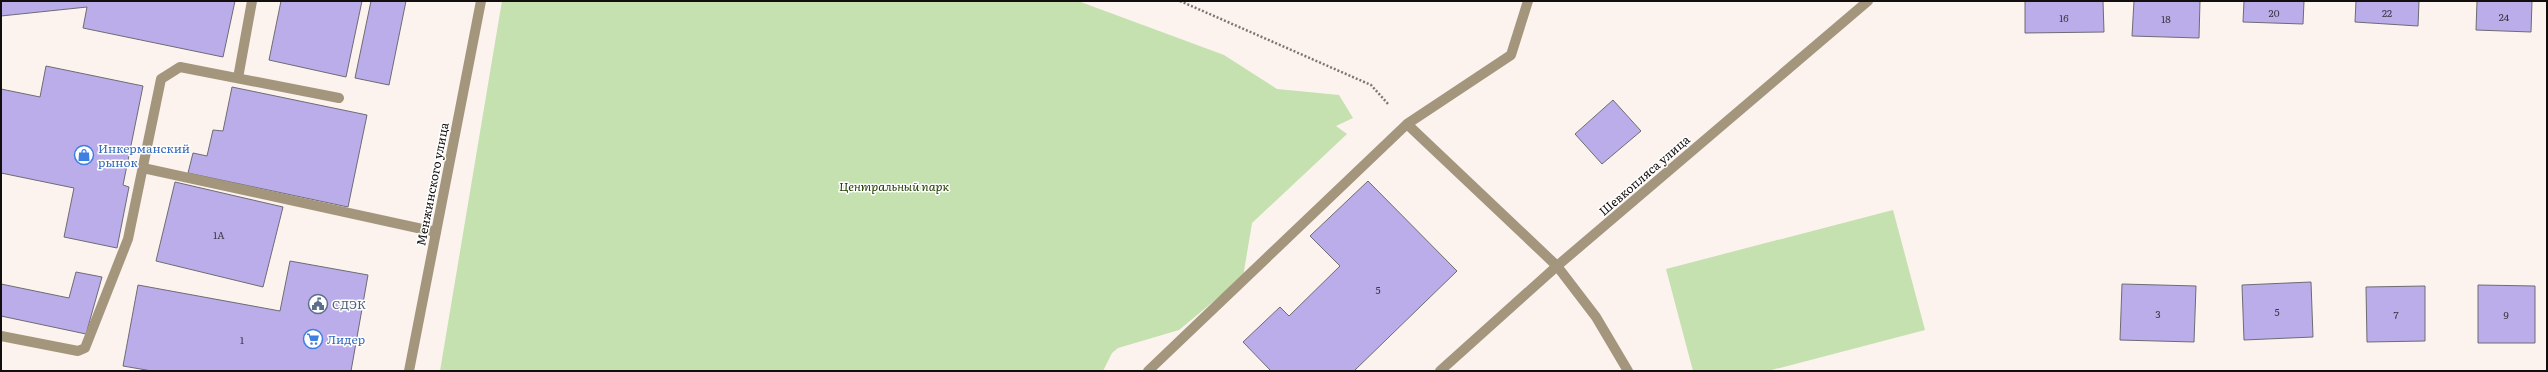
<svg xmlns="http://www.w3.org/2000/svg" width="2548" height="372" viewBox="0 0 2548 372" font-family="Literata,serif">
<rect width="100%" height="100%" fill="#fcf2ee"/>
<path fill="#c4e1af" d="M502,1H1078L1224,55L1277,89L1339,95L1353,118L1336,126L1347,134L1252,223L1243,277L1179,330L1118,348L1112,353L1103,371H440Z
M1893,210L1925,330L1768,371H1693L1666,269Z"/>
<path fill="#bbade9" stroke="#6d6c74" d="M1,1H235L223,57L83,28L87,7L1,16Z
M281,1H362L346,77L269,60Z
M371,1H406L389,85L355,78Z
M2025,1H2103L2104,32L2025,33Z
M2134,1H2200L2199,38L2132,36Z
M2244,1H2304L2303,24L2243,22Z
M2356,1H2419L2418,26L2355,22Z
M2477,1H2532L2531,32L2476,30Z
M46,66L143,86L123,185L129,187L117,248L64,237L74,188L1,173V89L40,97Z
M232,87L367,115L348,207L188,173L193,153L207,156L213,130L223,131Z
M1613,100L1641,131L1602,164L1575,134Z
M1368,181L1457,271L1354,371H1271L1243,342L1280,307L1289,316L1340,266L1310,236Z
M175,182L283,207L263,287L156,261Z
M290,261L368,275L351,371H152L123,366L138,285L280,311Z
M76,272L102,277L86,334L1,316V284L69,298Z
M2311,282L2313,337L2244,340L2242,285Z
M2122,284L2196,286L2194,342L2120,340Z
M2478,285L2535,286V343H2478Z
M2425,286V341L2367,342L2366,287Z"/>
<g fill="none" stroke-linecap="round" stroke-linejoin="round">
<path stroke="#7d7674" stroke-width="2.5" stroke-dasharray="2 2" stroke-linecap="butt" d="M1180,1L1371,85L1389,105"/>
<path stroke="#a3967d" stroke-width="10" d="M1528,1L1511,55L1407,124L1557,266
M238,78L252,1
M143,168L436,232
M1,336L78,351L85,348L128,239L161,79L180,67L339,98
M1148,371L1407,124"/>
<path stroke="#a3967d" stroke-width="10" d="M1557,266L1596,317L1628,371
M1440,371L1557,266L1868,1"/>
<path stroke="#a3967d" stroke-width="10" d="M409,371L481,1"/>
</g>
<defs>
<symbol id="shop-ring" viewBox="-11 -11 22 22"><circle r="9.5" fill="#fff" stroke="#3f7fe0" stroke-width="1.5"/><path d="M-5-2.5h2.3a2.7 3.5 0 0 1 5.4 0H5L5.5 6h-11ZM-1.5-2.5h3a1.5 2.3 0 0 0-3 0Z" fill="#3f7fe0"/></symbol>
<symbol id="civic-ring" viewBox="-11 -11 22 22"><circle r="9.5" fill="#fff" stroke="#5c6f8a" stroke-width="1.5"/><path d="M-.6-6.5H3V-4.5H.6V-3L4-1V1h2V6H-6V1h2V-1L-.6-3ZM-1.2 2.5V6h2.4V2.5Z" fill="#5c6f8a"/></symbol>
<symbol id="supermarket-ring" viewBox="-11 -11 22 22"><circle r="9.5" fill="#fff" stroke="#3f7fe0" stroke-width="1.5"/><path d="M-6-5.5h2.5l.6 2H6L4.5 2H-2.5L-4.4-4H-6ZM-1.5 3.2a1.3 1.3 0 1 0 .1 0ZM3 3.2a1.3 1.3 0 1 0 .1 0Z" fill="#3f7fe0"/></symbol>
</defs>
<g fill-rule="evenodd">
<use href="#shop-ring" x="73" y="144" width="22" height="22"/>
<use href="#civic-ring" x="307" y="293" width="22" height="22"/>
<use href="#supermarket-ring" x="302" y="328" width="22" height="22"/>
</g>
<g text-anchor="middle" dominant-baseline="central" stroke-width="3" stroke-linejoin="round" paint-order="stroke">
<g font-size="10" fill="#3c3644">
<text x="2274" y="12">20</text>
<text x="2387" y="12">22</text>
<text x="2504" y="16">24</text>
<text x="2064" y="17">16</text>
<text x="2166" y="18">18</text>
<text x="219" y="234">1А</text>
<text x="1378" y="289">5</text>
<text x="2277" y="311">5</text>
<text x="2158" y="313">3</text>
<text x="2396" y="314">7</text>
<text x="2506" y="314">9</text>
<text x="242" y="339">1</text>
</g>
<g font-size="12" fill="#366cbe" stroke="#fff" text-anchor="start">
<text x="98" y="148">Инкерманский<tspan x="98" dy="14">рынок</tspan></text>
<text x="327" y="339">Лидер</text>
</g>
<g font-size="12" fill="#120e0d" stroke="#fff">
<text transform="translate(1644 175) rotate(-41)">Шевкопляса улица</text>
<text transform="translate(432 184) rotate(-79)">Менжинского улица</text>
</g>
<g font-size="12" font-style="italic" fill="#203c00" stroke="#fff">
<text x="894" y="186">Центральный парк</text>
</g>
<g font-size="12" fill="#4e5e75" stroke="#fff" text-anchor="start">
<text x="332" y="304">СДЭК</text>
</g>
</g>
<rect width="2548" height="372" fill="none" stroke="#120e0d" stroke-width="4"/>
</svg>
